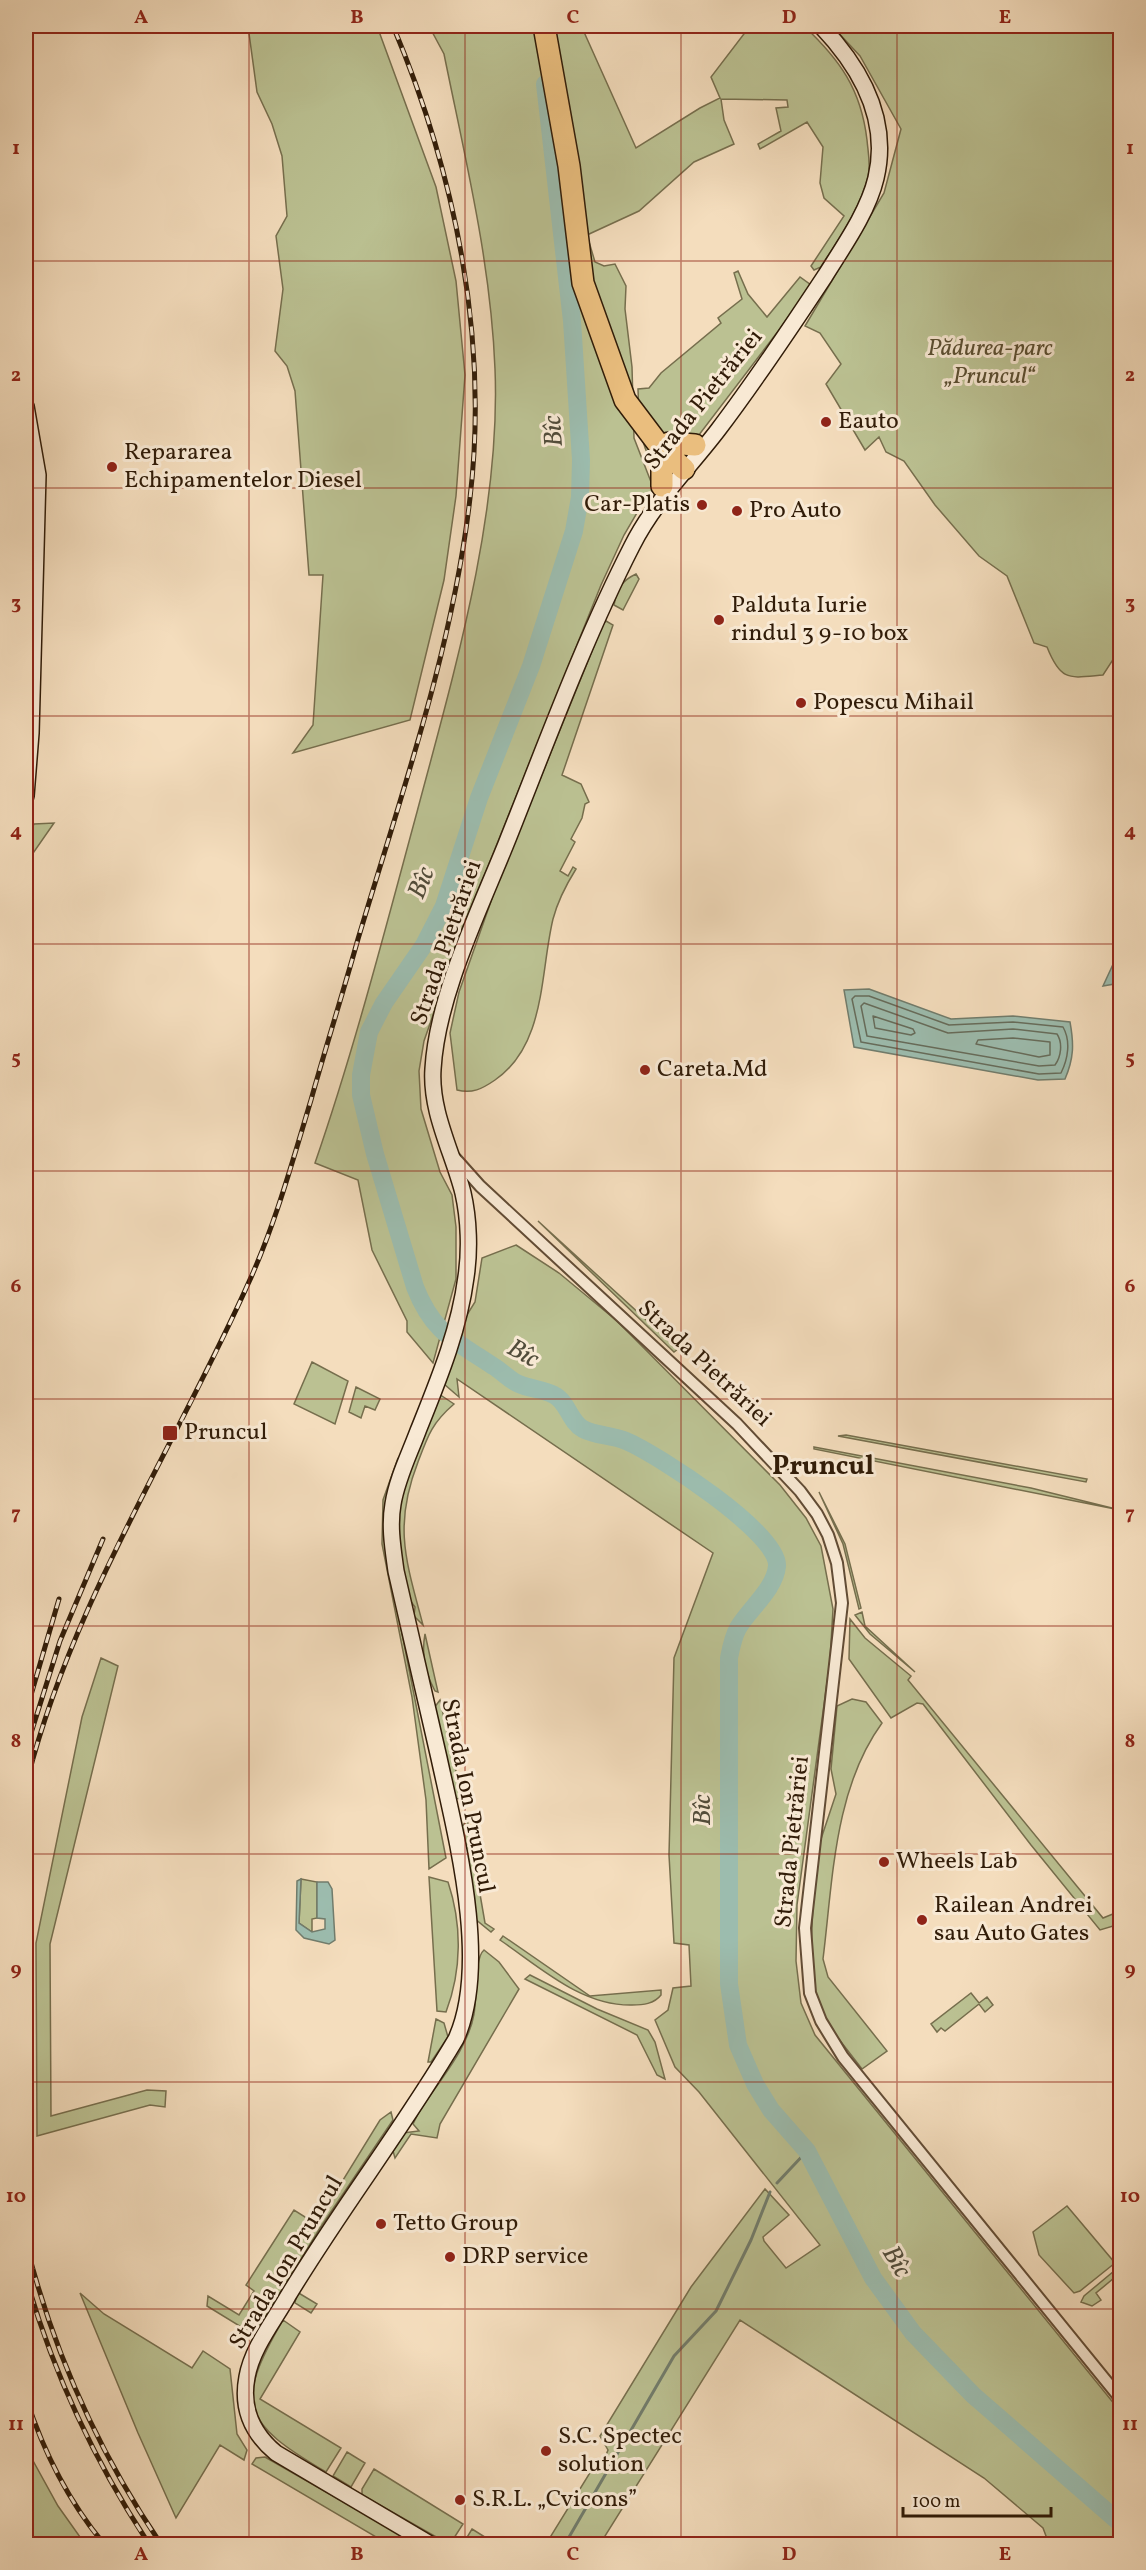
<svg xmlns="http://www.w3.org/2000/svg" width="1146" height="2570" viewBox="0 0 1146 2570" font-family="Vollkorn,serif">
<rect width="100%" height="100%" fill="#f4ddbd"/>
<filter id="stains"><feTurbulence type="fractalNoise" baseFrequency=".00333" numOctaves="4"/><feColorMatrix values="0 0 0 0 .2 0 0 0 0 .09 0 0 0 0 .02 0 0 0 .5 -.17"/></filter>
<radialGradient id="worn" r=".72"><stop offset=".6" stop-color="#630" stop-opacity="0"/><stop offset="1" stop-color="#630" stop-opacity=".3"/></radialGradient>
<path fill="#bbc192" stroke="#766e4d" stroke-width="1.5" d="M248,26H377L436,187L456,281L465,375L456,496L444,580L410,720L293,753L313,725L323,575H309L295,391L287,366L275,351L283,289L276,236L287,216L282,156L272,124L257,92Z
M429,26H604L584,32L636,148L700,108L720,98L711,77L750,26H804C840,60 861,89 867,140C868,152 871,165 868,177C860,209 838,240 821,267L814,270L811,266L844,216L824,198L820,183L823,147L807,122L760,149L758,144L781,131L776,108L788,107L787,100L721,99L724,120L734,144L694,162L639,211L587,235L595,262L604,266L615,264L626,286L625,309L632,367L634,438L653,487L651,495L648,494L624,535L601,585L464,926L424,1041L419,1071L421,1109L440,1172L452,1195L456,1227V1279L433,1363L407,1332V1321L372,1250L358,1180L315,1163C355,1047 385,930 417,812C454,673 501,514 495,369C491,263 465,158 444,54Z
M832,26H1120V642L1116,655L1103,675C1069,678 1061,682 1047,647L1034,643L1007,576L979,556L935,505L904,461L886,452L879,437L865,450L826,384L841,364L820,333L805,326L884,193L901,129L860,56Z
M738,271L748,294L767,317L800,277L811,285L779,330L676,465L653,464C638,441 639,415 638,389L649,388L661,373L721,323L718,318L742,299L734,273Z
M636,574L639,579L623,610L614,605C617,589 621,581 636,574Z
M606,621L613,625L562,775L581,784L589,802L585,804L582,818L571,839L575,842L560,871L568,876L573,867L576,869C566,885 558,900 553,919C540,973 546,1045 495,1080C482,1089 472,1094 457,1090L450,1033L459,992L495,890L603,624Z
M54,823L31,856L26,869V842L34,824Z
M538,1221L678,1349L674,1352Z
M516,1245L559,1273L617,1321L780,1485L806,1518L821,1546L833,1609L830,1660L797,1905L796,1961L801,2003L815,2035L1120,2411V2544H1049L1043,2528L984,2478L740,2320L600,2544H546L591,2471L604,2460L608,2450L600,2436L691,2287L765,2189L789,2215L763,2237L764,2241L786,2268L820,2245L699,2092L675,2067L655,2020L668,2010L673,1988L691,1986L689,1945L674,1943L669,1855L674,1658L713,1553L457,1379L459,1397L444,1384L465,1318L475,1302L482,1258Z
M312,1362L348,1381L335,1424L294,1404Z
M356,1387L380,1399L375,1410L365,1406L361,1418L349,1412Z
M439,1394L454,1404C432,1423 428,1435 418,1462C393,1526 406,1561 423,1625L414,1616L415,1607C405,1596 405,1584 402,1569C388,1498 412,1458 439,1394Z
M846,1435L1087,1479L1086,1482L838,1436Z
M814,1447L1031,1488L1120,1510L814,1449Z
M398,1458L385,1509L390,1572L446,1858L429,1869L426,1800L412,1697L382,1544L383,1500Z
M819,1492L845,1544L861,1608L859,1609L843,1544Z
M862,1612L865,1626L915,1672L870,1634L855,1615Z
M850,1619L865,1638L911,1676L908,1680L1103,1918L1120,1911V1924L1100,1930L1031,1845L923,1704L917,1703L891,1718L849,1659Z
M425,1634L438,1692L435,1691C425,1673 421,1655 425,1634Z
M101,1658L118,1666L50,1944L51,2116L147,2090L166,2091L165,2107L150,2105L37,2136L36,1943L82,1717Z
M852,1699L866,1702L882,1723C834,1789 833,1879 823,1959L828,1977L887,2051L862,2069L821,2016L813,1993L811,1952L813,1903L820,1842L836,1794L831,1769L837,1706Z
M440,1700L462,1798L455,1799L434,1708Z
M467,1819L485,1923L494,1929L491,1932L474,1918L462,1827Z
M429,1877L448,1882C462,1924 462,1970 446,2012L437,2011Z
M301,1879L317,1882V1918L312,1919V1932L299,1923Z
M503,1936L590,1996L661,1990V1995C654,2004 643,2005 632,2005C581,2006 540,1967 500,1940Z
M484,1950L499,1962L519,1989L440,2124L437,2138L411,2134L395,2158L393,2151L403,2133L419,2131L413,2124L419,2112C438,2082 468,2049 474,2014C477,1999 474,1958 484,1950Z
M530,1975L597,2009L648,2030L655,2042L665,2079L657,2075L637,2035L525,1979Z
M971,1993L979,2003L987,1997L993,2005L985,2012L979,2004L945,2031L941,2028L937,2032L931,2024Z
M436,2019L444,2023L448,2037L431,2062H428Z
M391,2112L393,2120L320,2228L261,2324L246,2330L207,2306L208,2296L239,2315L254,2291L246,2285L294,2210L316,2224L380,2120Z
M1067,2206L1115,2263L1080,2291L1074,2293L1039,2255L1033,2232Z
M1120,2266V2273L1096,2293L1101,2300L1092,2306L1081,2302L1084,2296Z
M297,2292L317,2304L311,2313L295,2303Z
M80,2293L104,2314L192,2368L203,2351L230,2369L237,2434L247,2450L244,2460L220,2445L176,2518L138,2433Z
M283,2320L300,2332L260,2399L341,2448L326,2472C243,2423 233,2405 283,2320Z
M26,2448L58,2506L85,2544H26Z
M347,2452L365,2463L351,2487L333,2476Z
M265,2457L398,2533L419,2544H388L252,2464L256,2458Z
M374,2469L463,2524L454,2538L447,2543L362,2495V2489Z
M472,2529L496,2544H463Z"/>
<path fill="#9cbcae" stroke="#717c6c" stroke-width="1.5" d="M1120,930V983L1103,986L1115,960Z
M869,989L951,1019L1013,1016L1070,1022C1074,1044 1074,1058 1065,1079L1038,1080L854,1047L844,990Z
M301,1879L299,1923L312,1932L325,1929V1919L317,1918V1882H328L332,1889L335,1940L329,1944L304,1938L296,1930L297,1881Z"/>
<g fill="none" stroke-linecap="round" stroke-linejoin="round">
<path stroke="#666c5b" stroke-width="1.5" d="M855,996H869L949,1025L1013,1022L1063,1027C1071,1041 1068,1059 1061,1073L1039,1074L861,1042L852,999Z
M864,1003L948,1033L1013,1029L1057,1034C1063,1043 1061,1057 1055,1065L1039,1066L867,1036L861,1006Z
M873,1016L913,1029L915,1033L911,1035L875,1028Z
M1013,1038L1050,1042V1055L1039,1057L976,1044L978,1040Z"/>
<path stroke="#717c6c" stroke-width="3" d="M777,2183L807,2151
M565,2544L674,2356L716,2311L751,2240L770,2192"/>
<path stroke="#9cbcae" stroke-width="18" d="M545,84L572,321L581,460L580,497L574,531L531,666L479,798L444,906L424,945L384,1003L369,1032L361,1075V1095L375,1154L415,1287C433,1333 454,1340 493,1366C502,1371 510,1381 519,1384C530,1389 543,1389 554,1395C568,1402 569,1421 583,1429C596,1436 613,1435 626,1441C657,1454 779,1533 777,1566C775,1589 749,1609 738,1628C733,1637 731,1648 729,1658V1984L738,2045L755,2084L771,2110L807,2151L873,2278L913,2333L973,2395L1120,2523"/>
<defs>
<path id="street" d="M455,1158L480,1186L737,1424L800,1491L817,1514L828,1535L837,1563L842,1603L805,1928L810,1993L821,2021L843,2057L1120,2398"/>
<path id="secondary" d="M26,406L38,475L31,733L26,796
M430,2544L276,2453C252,2433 241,2408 247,2377C252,2348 274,2321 288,2296C341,2208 404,2127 456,2039C490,1964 456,1836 439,1758C425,1695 410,1633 396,1571C393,1549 389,1526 393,1504C397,1479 409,1455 418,1431C438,1381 459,1331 466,1277C470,1251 469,1219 463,1193C453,1153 430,1112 433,1069C437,997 479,911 506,844C546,744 583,642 632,546C654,502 689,468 718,430C756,380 790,329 825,276C843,247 868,212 876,178C890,119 860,67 821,26"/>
<path id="highway" d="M544,26L569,166L583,283L625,400L662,449L684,469
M669,443L695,445
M662,449V486"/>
</defs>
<use href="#street" stroke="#624c35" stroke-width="14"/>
<use href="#secondary" stroke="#311c08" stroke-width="18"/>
<use href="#highway" stroke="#311c08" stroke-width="24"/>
<use href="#street" stroke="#f8e9d4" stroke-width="10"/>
<use href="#secondary" stroke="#f8e9d4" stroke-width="15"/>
<use href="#highway" stroke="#eabe7e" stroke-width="21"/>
<defs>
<path id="rail" d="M26,1712L59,1599
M26,1749L60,1641L103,1539
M26,1785C70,1606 173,1451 248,1284C275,1225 292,1163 311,1100C326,1046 343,993 358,939C401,795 453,648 470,498C489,338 455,173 393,26
M26,2243C53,2351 99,2453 161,2544
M26,2278C53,2373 95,2462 149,2544
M26,2398C43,2450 68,2501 104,2544"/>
</defs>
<use href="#rail" stroke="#311c08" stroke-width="5"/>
<use href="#rail" stroke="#f8e9d4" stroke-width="3" stroke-dasharray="9" stroke-linecap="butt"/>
</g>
<path fill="none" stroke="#8f2418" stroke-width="1.5" stroke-opacity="0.55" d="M249,26V2544M465,26V2544M681,26V2544M897,26V2544M26,261H1120M26,488H1120M26,716H1120M26,944H1120M26,1171H1120M26,1399H1120M26,1626H1120M26,1854H1120M26,2082H1120M26,2309H1120"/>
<g fill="#8f2418" stroke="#f8e9d4" stroke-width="2">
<circle cx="826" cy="422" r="6"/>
<circle cx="112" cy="467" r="6"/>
<circle cx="702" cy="505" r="6"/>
<circle cx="737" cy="511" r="6"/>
<circle cx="719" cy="620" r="6"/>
<circle cx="801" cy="703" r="6"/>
<circle cx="645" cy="1070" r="6"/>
<rect x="162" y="1425" width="16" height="16" rx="3"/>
<circle cx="884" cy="1862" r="6"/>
<circle cx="922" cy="1920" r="6"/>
<circle cx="381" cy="2224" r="6"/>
<circle cx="450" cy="2257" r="6"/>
<circle cx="546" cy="2451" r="6"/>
<circle cx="460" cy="2500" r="6"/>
</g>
<g text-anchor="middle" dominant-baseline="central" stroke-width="6" stroke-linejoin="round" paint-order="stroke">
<g font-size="24" font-style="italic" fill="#5a4e31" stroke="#f8e9d4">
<text x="990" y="349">Pădurea-parc<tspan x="990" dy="28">„Pruncul“</tspan></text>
</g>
<g font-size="24" fill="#311c08" stroke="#f8e9d4">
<text transform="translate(704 400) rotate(-51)">Strada Pietrăriei</text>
<text transform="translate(447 943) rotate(-71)">Strada Pietrăriei</text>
<text transform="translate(704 1364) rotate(43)">Strada Pietrăriei</text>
<text transform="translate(467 1796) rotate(79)">Strada Ion Pruncul</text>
<text transform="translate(793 1842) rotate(-84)">Strada Pietrăriei</text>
<text transform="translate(287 2263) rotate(-59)">Strada Ion Pruncul</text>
</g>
<g font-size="24" fill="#311c08" stroke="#f8e9d4" text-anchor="start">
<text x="838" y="422">Eauto</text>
<text x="124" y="453">Repararea<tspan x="124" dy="28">Echipamentelor Diesel</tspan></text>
<text x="690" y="505" text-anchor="end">Car-Platis</text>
<text x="749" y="511">Pro Auto</text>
<text x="731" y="606">Palduta Iurie<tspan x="731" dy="28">rindul 3 9-10 box</tspan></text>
<text x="813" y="703">Popescu Mihail</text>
<text x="657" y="1070">Careta.Md</text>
<text x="184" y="1433">Pruncul</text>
<text x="896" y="1862">Wheels Lab</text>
<text x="934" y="1906">Railean Andrei<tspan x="934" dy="28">sau Auto Gates</tspan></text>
<text x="393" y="2224">Tetto Group</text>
<text x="462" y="2257">DRP service</text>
<text x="558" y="2437">S.C. Spectec<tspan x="558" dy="28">solution</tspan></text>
<text x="472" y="2500">S.R.L. „Cvicons”</text>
</g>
<g font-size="26" font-style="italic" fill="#514c3a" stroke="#f8e9d4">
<text transform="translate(554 431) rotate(-94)">Bîc</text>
<text transform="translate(422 883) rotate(-68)">Bîc</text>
<text transform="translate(523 1354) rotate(29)">Bîc</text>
<text transform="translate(703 1810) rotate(-90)">Bîc</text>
<text transform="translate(896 2262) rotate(59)">Bîc</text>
</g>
<g font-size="27" font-weight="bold" fill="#311c08" stroke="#f8e9d4">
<text x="823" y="1467">Pruncul</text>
</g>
</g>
<rect width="1146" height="2570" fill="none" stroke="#f4ddbd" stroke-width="66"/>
<path d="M903 2507v9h148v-9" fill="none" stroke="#311c08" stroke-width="3"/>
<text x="912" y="2507" font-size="18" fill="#311c08" stroke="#f8e9d4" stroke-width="4.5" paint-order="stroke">100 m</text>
<rect x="33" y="33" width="1080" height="2504" fill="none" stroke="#8f2418" stroke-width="2"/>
<g font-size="20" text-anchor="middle" font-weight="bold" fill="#8f2418">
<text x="141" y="23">A</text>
<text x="357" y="23">B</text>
<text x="573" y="23">C</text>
<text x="789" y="23">D</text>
<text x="1005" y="23">E</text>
<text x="16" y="154">1</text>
<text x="1130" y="154">1</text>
<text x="16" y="381">2</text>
<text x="1130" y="381">2</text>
<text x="16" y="609">3</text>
<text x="1130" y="609">3</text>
<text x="16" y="837">4</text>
<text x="1130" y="837">4</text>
<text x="16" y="1064">5</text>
<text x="1130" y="1064">5</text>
<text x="16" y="1292">6</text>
<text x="1130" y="1292">6</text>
<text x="16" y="1519">7</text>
<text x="1130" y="1519">7</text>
<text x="16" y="1747">8</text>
<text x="1130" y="1747">8</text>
<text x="16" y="1975">9</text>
<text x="1130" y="1975">9</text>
<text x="16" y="2202">10</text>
<text x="1130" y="2202">10</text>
<text x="16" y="2430">11</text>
<text x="1130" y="2430">11</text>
<text x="141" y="2560">A</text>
<text x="357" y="2560">B</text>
<text x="573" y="2560">C</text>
<text x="789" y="2560">D</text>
<text x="1005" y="2560">E</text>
</g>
<rect width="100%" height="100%" filter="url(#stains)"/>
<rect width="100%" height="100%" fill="url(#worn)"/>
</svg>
